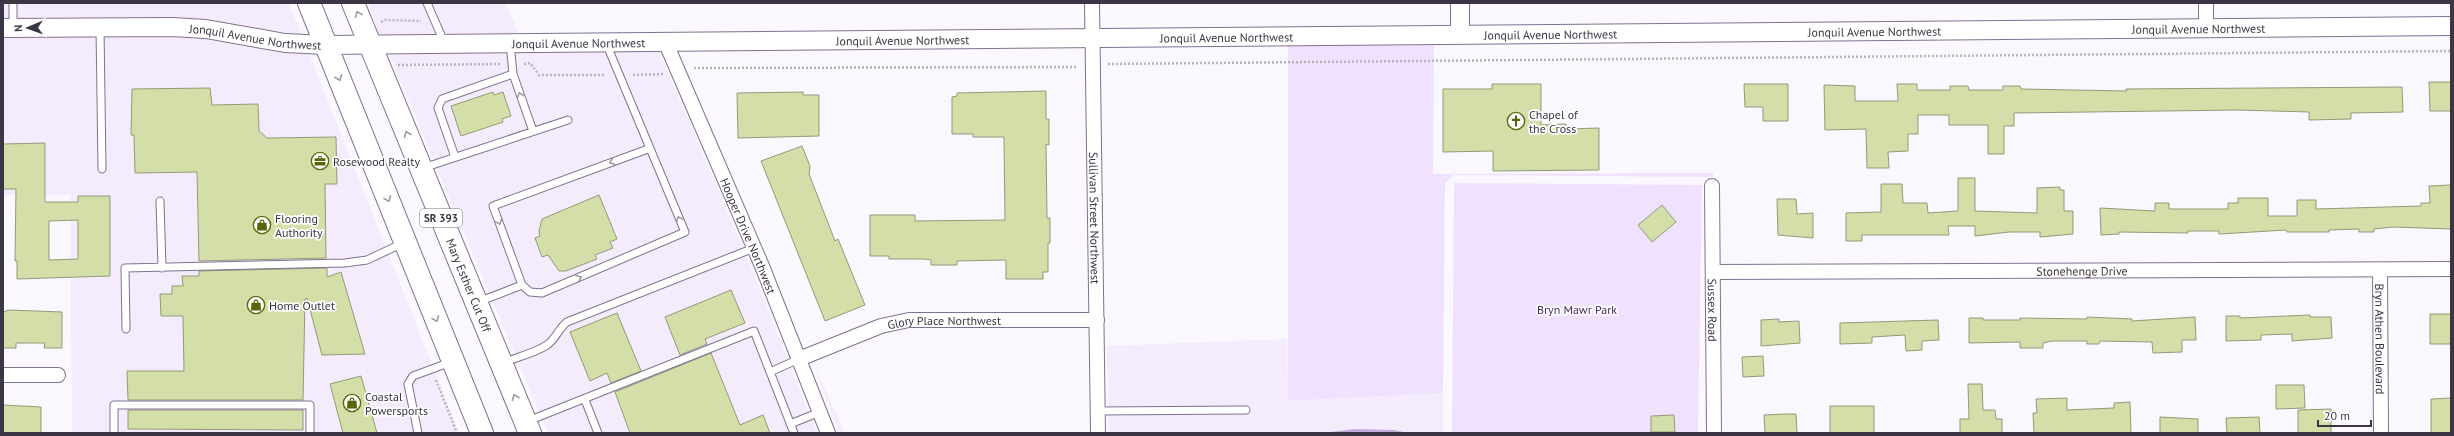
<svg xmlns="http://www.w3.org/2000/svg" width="2454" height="436" viewBox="0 0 2454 436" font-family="'PT Sans',sans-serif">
<rect width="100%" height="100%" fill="#faf7fe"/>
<path fill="#f4ecfc" d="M3,3H288L302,35L207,21L172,18L3,19Z
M368,3H505L519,33L380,35Z
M172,35L204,38L283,52L309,53L459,433H72L70,195H3V37Z
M658,49L752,269L817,433H548L388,52Z
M1287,339L1288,401L1443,393V433H1109L1107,346Z
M813,363L845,433H839Z"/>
<path fill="#f0e2fe" d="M1434,43L1433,174L1713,173V177L1454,175L1445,183L1443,393L1288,401V44Z
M1454,183L1702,185L1698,433H1452Z"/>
<path fill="#c3abda" d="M1355,429L1394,430L1408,433H1322Z"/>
<path fill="#d3dea9" stroke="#939a77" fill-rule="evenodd" d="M2429,82H2451V111H2430Z
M1492,84H1541V125L1566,124V129L1599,128V170L1493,171V151L1443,152V89H1492Z
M1744,84H1788V121H1763V107H1745Z
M1897,84H1917V90H1950V86H1968L1969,90H2003V86H2020L2021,89L2127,91L2126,89L2402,87L2403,112L2351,113V119L2309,120V112L2238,110L2014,113V126H2004V154H1988V125H1949V115H1918V134H1908V151L1888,152L1889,168H1867L1866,129L1825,130L1824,85L1855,86V101H1898Z
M210,88L212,105L258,104L259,131L267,138L336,137L337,184H325L326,258L199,261L197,172L135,173L134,135H131L132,89Z
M1046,91V119H1049V145L1046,144L1047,218H1050V243H1048V272H1043V279H1006V260L957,261V265H931V260L925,259H889V256H870V215H915V221L1005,220L1004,137H973V134H952V97L957,96V93Z
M493,92L494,95L503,92L511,116L502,119L503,122L461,136L451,106Z
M803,92V95H819V136L738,138L737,93Z
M45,143V202H78V196H110V276L17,279V261H15L16,189H3V144ZM78,220V259L49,260V221Z
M802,146L810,166L809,174L835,241L838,239L865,305L825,321L761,161Z
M1958,178H1975V211L2037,213V188L2060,187V190H2064V211H2073V234L2040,237V232H2009L1975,236V226H1948L1949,235H1862V241H1846V213L1881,212V184H1902L1903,203H1927L1928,213L1958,211Z
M2451,185V229L2393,227L2374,229V232H2359V229L2329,230V232H2287L2286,230L2219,234V231H2188V233L2119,232V234L2101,235L2100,208L2155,211V203H2169V209H2228V203H2238V198H2268V216H2297V200H2316V209L2421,206V203H2430L2429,186Z
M599,195L617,239L610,242L613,248L595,255L597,259L566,271H559L548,255L542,257L535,238L540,236L539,231L542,219Z
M1777,199H1796L1797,214L1813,213V238L1778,235Z
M1662,205L1676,222L1652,242L1638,225Z
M327,268V277L341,272L365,354L322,355L307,298L305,299L303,400H128L127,371H184L183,316H161L160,294H172V286H183L182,276H199V271Z
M731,290L745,323L705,339L707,344L680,355L665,317Z
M9,310L62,312V348H44L45,343H16V348H3V312Z
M617,313L641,371L611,383L607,373L590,381L570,332Z
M2430,314H2451V344H2430Z
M2310,315V317H2331L2332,338L2292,341V334L2261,335V340L2226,341V316H2240V318Z
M2087,317L2132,319V321L2195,317L2196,340H2182V352L2153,353L2152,342L2100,341L2099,344H2087V341H2052L2043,343V348H2020V342L1969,343V318H1983V320H2020V318L2087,319Z
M1779,319V322L1799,321L1800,343L1761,346V320Z
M1938,320L1939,340L1922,341V350L1906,351L1905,335L1872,337V343L1840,344V323Z
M711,353L740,425L763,415L770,433H630L615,392Z
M1763,356L1764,376L1743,377L1742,357Z
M361,376L377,433H343L330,384Z
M1968,384H1982L1983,410H1995L1996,419H2002V433H1960V419H1969Z
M2276,385H2304L2305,408L2276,409Z
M2067,398V410L2114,408V403L2130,402L2131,433H2034L2033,413H2037L2036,399Z
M2451,398V433H2431V399Z
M3,405L41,407V433H3Z
M1830,406H1874V433H1830Z
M2331,409V433H2298V410Z
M128,410H303V430L128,429Z
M1785,414H1796L1797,433H1765L1764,415Z
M1674,415L1675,432H1651V416Z
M2160,417L2198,419V433H2160Z
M2259,417L2260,433H2227L2226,418Z"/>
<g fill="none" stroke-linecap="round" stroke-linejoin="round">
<defs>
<path id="service" d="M13,3V27
M427,3L444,42
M100,27L102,169
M510,43L513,74
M606,43L685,232L542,293L530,292L522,285L493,206L648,149
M455,157L438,108L442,99L513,74L533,131
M423,168L568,120
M160,201L162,268
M478,302L522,285
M126,329L125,268L345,263L367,260L403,243
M503,363C517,357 535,353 547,345C556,339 558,329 567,322L754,248
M770,372L799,359
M585,400L598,433
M1098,411L1246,410
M528,421L754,331L794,433
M790,424L820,412
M114,433V405H310V433
M418,433L408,384L413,376L451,362"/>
<g id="minor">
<path id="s1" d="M1092,3L1098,433"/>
<path d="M2206,3V28"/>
<path id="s2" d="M665,41L762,266L828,433"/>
<path id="s3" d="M1712,186L1714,433"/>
<path id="s4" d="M2380,270L2381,433"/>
<path id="s5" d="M1713,272L2451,269"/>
<path id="s6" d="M799,359L881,326L909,320H1097"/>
<path d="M3,375H58"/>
</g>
<g id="tertiary">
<path d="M1460,3V33"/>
<path id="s7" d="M3,28L172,27L206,29L285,43L326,45L2451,26"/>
</g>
<g id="primary">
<path d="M309,3L482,433"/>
<path id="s8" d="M353,3L530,433"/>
</g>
</defs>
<use href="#service" stroke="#80718f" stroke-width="9"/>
<use href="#minor" stroke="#80718f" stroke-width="16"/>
<use href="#tertiary" stroke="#80718f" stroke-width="20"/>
<use href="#primary" stroke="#80718f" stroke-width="24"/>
<path stroke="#b8b4bd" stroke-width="2.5" stroke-dasharray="2 2" stroke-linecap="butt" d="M381,22L385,20L421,21
M524,64L530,63L539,75H606
M1108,64L2451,51
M398,65L501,64
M694,68L1077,67
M633,75L664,74
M436,380L457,433"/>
<use href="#service" stroke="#fff" stroke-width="7"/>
<use href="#minor" stroke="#fff" stroke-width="14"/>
<use href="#tertiary" stroke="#fff" stroke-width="18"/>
<use href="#primary" stroke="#fff" stroke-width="22"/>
</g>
<defs><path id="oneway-chevron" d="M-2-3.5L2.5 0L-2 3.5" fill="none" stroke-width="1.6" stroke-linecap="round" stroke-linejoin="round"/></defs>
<g stroke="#9e9aa1">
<use href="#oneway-chevron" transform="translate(358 14) rotate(-112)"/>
<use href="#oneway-chevron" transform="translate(339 78) rotate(68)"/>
<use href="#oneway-chevron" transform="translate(520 95) rotate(-109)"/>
<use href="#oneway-chevron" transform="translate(407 134) rotate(-112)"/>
<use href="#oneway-chevron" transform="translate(612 162) rotate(160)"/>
<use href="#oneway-chevron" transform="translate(388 199) rotate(68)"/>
<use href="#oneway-chevron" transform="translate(679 219) rotate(-114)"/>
<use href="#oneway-chevron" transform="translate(499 222) rotate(70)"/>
<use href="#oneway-chevron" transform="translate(579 278) rotate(-23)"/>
<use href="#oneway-chevron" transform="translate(436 319) rotate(68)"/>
<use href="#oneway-chevron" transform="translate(515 397) rotate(-112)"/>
</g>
<defs>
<symbol id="church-ring" viewBox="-11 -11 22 22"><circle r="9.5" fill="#fff" stroke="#5b6609" stroke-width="1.5"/><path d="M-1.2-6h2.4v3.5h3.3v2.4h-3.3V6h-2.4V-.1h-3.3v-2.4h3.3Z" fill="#5b6609"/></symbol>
<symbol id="office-ring" viewBox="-11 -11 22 22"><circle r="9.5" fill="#fff" stroke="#5b6609" stroke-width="1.5"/><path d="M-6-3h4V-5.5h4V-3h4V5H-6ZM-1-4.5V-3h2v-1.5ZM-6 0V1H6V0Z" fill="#5b6609"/></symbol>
<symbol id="shop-ring" viewBox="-11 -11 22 22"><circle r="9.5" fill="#fff" stroke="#5b6609" stroke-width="1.5"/><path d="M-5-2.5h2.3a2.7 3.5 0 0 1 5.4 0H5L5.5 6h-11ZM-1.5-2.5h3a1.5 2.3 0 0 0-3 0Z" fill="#5b6609"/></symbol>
</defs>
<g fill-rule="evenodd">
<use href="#church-ring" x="1506" y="111" width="20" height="20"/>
<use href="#office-ring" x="310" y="151" width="20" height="20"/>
<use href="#shop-ring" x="252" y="215" width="20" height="20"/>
<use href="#shop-ring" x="246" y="295" width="20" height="20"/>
<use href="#shop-ring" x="342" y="393" width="20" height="20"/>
</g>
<g text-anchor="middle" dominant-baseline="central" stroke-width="3.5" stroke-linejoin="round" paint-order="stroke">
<rect fill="#fff" stroke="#76727b" stroke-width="1" x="420" y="209" width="42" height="18" rx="3"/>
<g font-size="11" font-weight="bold" fill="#3c3543">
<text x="441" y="218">SR 393</text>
</g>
<g font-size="12" fill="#3c3543" stroke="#fff">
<text stroke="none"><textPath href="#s7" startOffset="2197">Jonquil Avenue Northwest</textPath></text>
<text stroke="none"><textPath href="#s7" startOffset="1873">Jonquil Avenue Northwest</textPath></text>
<text stroke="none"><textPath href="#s7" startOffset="1549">Jonquil Avenue Northwest</textPath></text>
<text stroke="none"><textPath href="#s7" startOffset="253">Jonquil Avenue Northwest</textPath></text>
<text stroke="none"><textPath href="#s7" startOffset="1225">Jonquil Avenue Northwest</textPath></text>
<text stroke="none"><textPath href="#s7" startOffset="901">Jonquil Avenue Northwest</textPath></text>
<text stroke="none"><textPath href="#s7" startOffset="577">Jonquil Avenue Northwest</textPath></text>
<text stroke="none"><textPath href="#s1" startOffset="215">Sullivan Street Northwest</textPath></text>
<text stroke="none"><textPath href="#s2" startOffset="212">Hooper Drive Northwest</textPath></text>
<text stroke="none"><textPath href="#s5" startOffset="369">Stonehenge Drive</textPath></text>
<text stroke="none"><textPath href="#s8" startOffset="305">Mary Esther Cut Off</textPath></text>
<text stroke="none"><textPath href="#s3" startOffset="124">Sussex Road</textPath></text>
<text stroke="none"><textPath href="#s6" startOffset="152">Glory Place Northwest</textPath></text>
<text stroke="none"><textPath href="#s4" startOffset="69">Bryn Athen Boulevard</textPath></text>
</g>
<g font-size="12" fill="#3c3543" stroke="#fff" text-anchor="start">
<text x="1529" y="114">Chapel of<tspan x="1529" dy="14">the Cross</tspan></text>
<text x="333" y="161">Rosewood Realty</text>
<text x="275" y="218">Flooring<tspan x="275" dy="14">Authority</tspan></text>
<text x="269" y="305">Home Outlet</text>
<text x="365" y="396">Coastal<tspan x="365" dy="14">Powersports</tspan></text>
</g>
<g font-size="12" fill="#482962" stroke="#fff">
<text x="1577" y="309">Bryn Mawr Park</text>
</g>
</g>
<rect width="2454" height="436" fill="none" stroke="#3c3543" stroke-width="8"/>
<g transform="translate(28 28) rotate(268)" stroke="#ffffff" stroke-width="3" paint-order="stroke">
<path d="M0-3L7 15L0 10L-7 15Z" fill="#3c3543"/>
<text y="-6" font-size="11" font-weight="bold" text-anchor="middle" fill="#3c3543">N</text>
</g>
<path d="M2318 420v6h53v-6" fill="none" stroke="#3c3543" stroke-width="2"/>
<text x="2324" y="420" font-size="12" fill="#3c3543" stroke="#ffffff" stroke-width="3" paint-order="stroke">20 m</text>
</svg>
